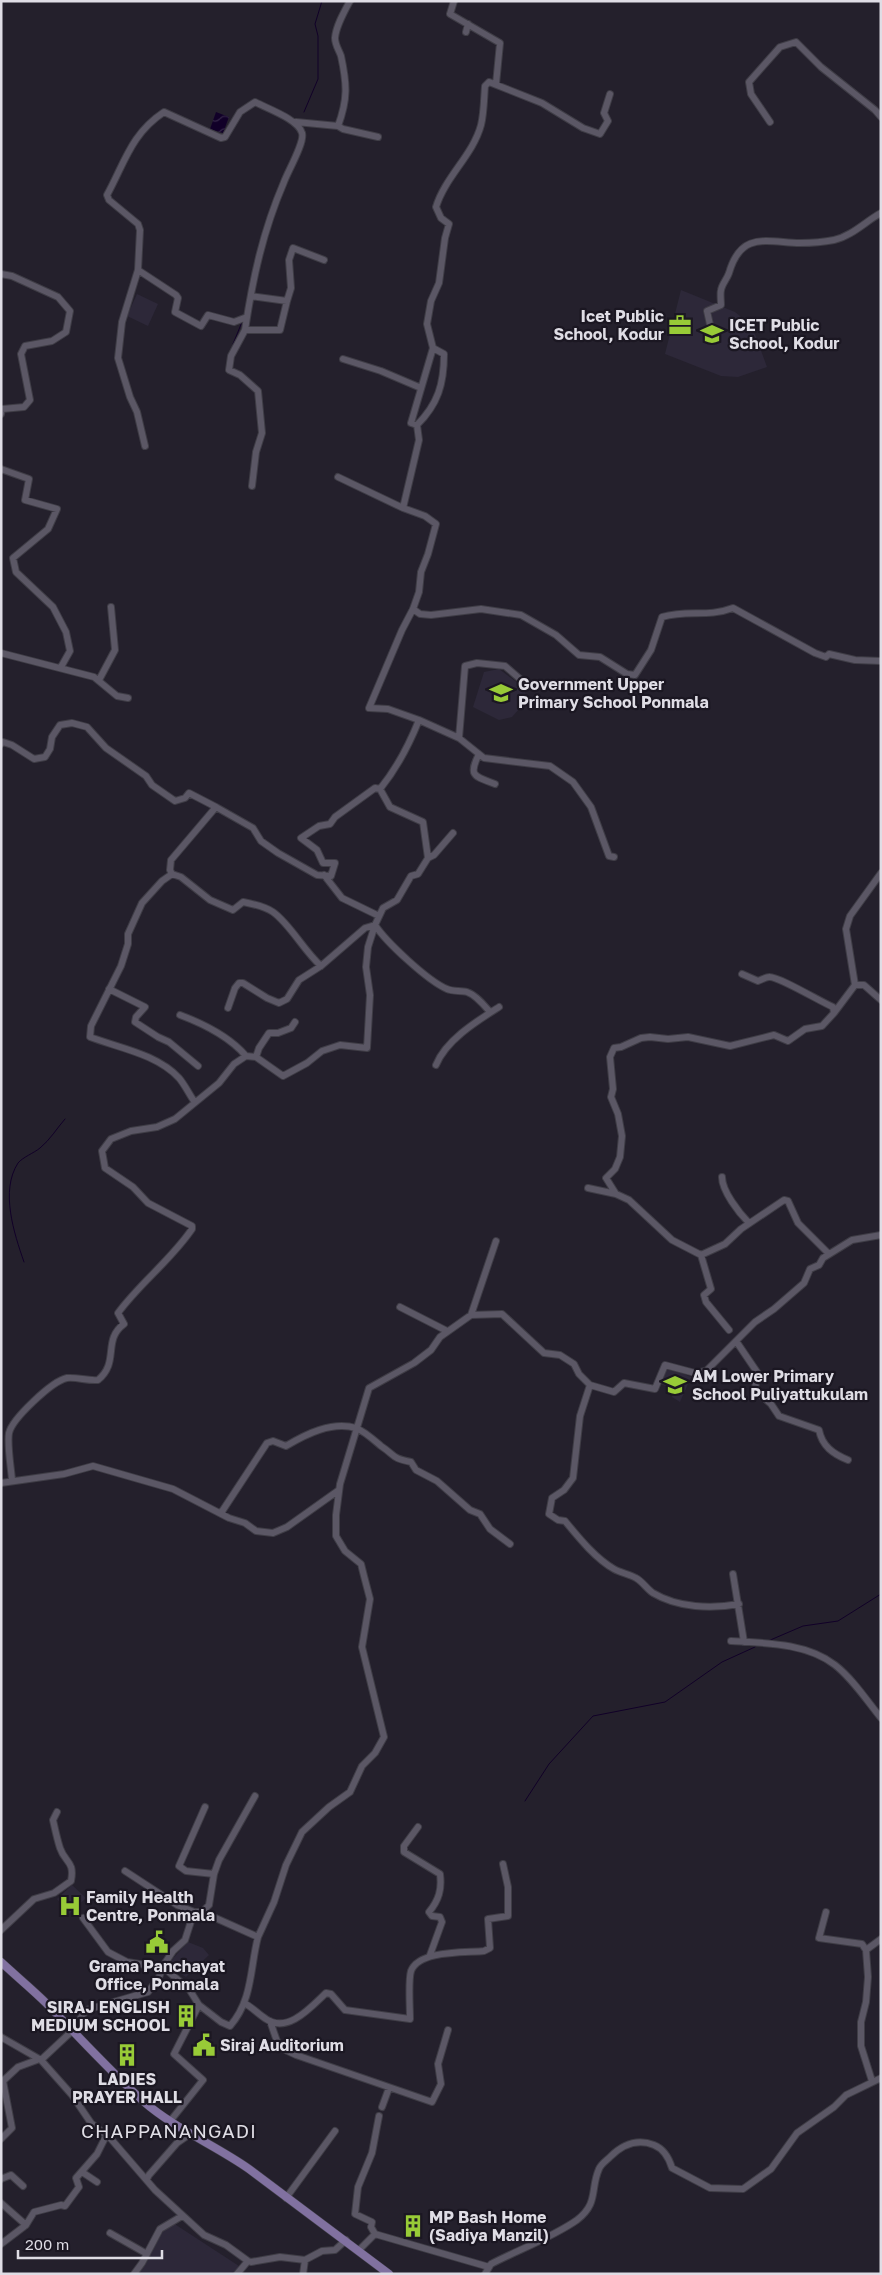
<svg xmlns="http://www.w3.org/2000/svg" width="882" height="2275" viewBox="0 0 882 2275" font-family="'Golos Text',sans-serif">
<defs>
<pattern id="water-waves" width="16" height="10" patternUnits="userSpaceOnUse" patternTransform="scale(1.25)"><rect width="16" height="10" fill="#110028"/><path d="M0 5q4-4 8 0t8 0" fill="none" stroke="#332547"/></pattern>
</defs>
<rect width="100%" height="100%" fill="#24202c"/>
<path fill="#2d2839" d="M681,290L735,312L752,326L767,367L738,377L721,376L665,354Z
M137,294L158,304L148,326L127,316Z
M499,669L522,686L528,699L512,717L499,720L473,707L484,672Z
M668,1367L691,1377L680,1402L672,1397L673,1393L672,1388L660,1384Z
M72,1885L86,1898L69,1914L57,1899Z
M188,1942L203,1948L209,1955L186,1977L167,1965Z
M170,2221L239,2266L234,2274H135Z"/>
<path fill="url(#water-waves)" d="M216,112L229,117L223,133L210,129Z"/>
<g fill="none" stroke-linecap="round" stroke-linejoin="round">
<path stroke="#110028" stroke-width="1" d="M304,112L318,79V36L315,24L322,1
M233,344L242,322
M24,1262C14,1233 0,1191 18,1163C23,1157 34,1153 40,1148C50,1140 57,1128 65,1119
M768,1641L803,1626L838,1621L881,1594
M525,1801L549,1764L593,1716L665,1702L722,1662L755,1647"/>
<defs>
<path id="minor" d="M350,1C344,12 336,26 335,38C335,45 339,50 341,56C347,84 348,99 338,126L343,129L378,137
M454,1L450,14L500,43L496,84
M466,32L468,24
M296,122L338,126
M770,122L751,94L749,82L780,47L796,42L821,67L875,110L881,117
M138,270L176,295L178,298L175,312L201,326L208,315L234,322L247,317
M1,274L12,276L58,297L70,311L66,332L52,341L25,346L21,354L30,400L24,407L2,409L1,414
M251,296L287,301L291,288L289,260L293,248L324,260
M713,338L707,311L721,305C721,301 720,294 721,290C722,284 727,279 729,273C741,231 766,242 800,243C811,243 824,242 834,240C852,236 866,221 881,213
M343,359L381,371L421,388
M417,425L411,423L433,348
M145,446L137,412L130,397L118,358L122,322L138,270L140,230L138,224L109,200L107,195C125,162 131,134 164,112L221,138L225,137L240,112L255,102C268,109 298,119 302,133C305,142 288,171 284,182C263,231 253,277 245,330
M1,469L29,479L25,500L57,509L48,529L13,558L16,572L53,607L66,632L70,651L61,667
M338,477L403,508
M252,486L256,452L262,433L258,391L240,375L229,370L231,356L245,330H280L287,301
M413,609L420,614L431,615L481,609L521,615L556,635L579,655L600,657L627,674L635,675L651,650L662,617C689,609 706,618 733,608L815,653L826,657L829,654L855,660L881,661
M1,653L94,677L117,696L128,698
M99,680L115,650L111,607
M419,720L459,738L484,758L550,766L573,782L591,807L609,856L614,857
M459,738L465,666L477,663L505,666L527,685
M1,744L3,742L12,745L34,759L45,757L50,749L52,737L60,725L72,723L87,727L106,748L146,776L152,785L175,801L185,798L189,793L216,807L171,860L170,870L172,874L162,881L142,903L128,934V944L121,966L91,1026L90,1037C119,1048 157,1054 179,1078C185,1085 189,1094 194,1101
M479,754C468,776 474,776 495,784
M380,789C397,768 409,745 419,720L388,709L369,708L402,630L413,609L419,592L421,572L428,554L436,524L425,516L403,508L419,440L417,425C438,404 444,384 444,354L433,348L427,324L431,301L439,283L445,238L449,224L441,218L436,207C445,177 473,155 481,125C484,113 484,98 485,86L489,82L542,103L583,128L600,134L608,121L604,113L610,94
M428,858L434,855L453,833
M172,874L181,877L210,900L233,910L243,902C253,904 264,906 273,912C290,924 304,951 321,966
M324,875L342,898L379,916
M742,974L758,981C761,980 766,977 769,977C778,976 821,1002 833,1007L834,1013L822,1026L805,1029L788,1041L774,1035L730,1046L688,1037L668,1039L650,1037L641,1038L621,1047L614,1048L610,1057L613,1089L611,1097L618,1114L622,1136L620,1157L615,1169L606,1178L616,1194L629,1200L672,1240L701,1255L725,1244L741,1229L784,1200L788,1201L798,1223L829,1254
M855,985L846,929L850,916L881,873
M109,989L145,1007L136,1017L135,1022L158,1037L169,1042L198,1066
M228,1008L235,988L239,983H243L267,998L279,1003L287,999L299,980L321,966L365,928L375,925C386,942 428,981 447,989C453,992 461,990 467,992C476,995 484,1005 490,1012
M834,1013L855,985H864L881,1000
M180,1015C204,1024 229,1036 246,1056
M256,1057L259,1048L269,1033H278L291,1028L295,1022
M436,1065C446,1040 477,1021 499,1007
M722,1177C722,1191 739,1213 749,1223
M588,1188L616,1194
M701,1255L711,1289L704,1295L706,1302L729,1330
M400,1307L447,1331
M471,1315L496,1241
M736,1341L757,1372L755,1390L771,1404L779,1416L819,1430C822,1446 833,1454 848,1460
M590,1385L580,1416L573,1478L564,1490L552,1498L549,1514L558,1520L565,1521C579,1538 595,1558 614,1569C621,1573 629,1574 636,1578C642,1581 647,1589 653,1593C678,1608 712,1609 739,1604
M12,1480C11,1467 7,1445 9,1433C12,1419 52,1381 67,1378C78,1377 87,1381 98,1380C120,1362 102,1340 124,1324L118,1313C140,1283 171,1260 192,1229V1226L148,1203L133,1187L105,1168L102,1151L111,1139L131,1131L157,1127L175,1119L219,1083L234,1064L246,1056L256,1057L283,1076L307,1063L322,1051L340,1045L367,1048L370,995L366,967L368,947L375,925L383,908L397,900L411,876L418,874L428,858L423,822L390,807L380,789L375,788L335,817L330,824L319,826L301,838L317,850L323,863H335L331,876L317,875L278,853L261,841L253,828L216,807
M1,1483L64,1474L93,1466L173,1489L229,1518L245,1523L256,1531L273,1533L287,1527L339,1490
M221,1513L267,1443L273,1441L286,1446C306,1434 332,1421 356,1428C364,1431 374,1440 381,1446C396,1456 391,1458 411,1462L416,1470L437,1481L470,1510L480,1514L490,1529L510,1544
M733,1574L744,1642
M731,1641C765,1643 807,1643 835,1665C853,1679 867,1701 881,1718
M205,1807L179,1866L186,1871L214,1874
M418,1827L404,1846V1852L440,1874C442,1889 439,1900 429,1912L432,1916L440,1917L442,1922L430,1955
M125,1871L177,1905L194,1912H202L209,1905L214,1874L219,1860L255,1796
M826,1912L819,1938L862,1944L866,1950
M211,1916L258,1937L274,1902L286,1865L302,1832L329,1807L350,1792L362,1766L375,1753L384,1737L362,1647L370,1599L364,1576L361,1564L345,1551L336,1536V1515L340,1484L369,1388L414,1363L431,1350L440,1337L471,1315L502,1314L544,1353L560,1355L574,1364L579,1374L590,1385L614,1392L624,1383L655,1389L665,1365L695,1373L706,1371L755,1322L774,1309L804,1283L810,1269L819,1265L823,1258L852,1240L881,1235
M83,1918L108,1952L127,1962L164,1968L189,1989L199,2005L174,2054L203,2080L171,2120
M1,1930L34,1899L54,1893L71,1881C75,1861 65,1863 60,1848C57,1839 55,1829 53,1820L57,1812
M244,2003C252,2007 258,2014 266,2019C288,2034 311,2007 326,1993L331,1994L345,2010L410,2019C410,2007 408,1981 411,1971C419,1950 465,1953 484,1951L490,1948L488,1919L508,1916V1887L503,1864
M199,2005L221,2022L230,2026C253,2000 250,1967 258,1937
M270,2021L279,2047L296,2055L432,2102L441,2084L438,2064L448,2030
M1,2037L41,2060L72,2031L86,2010L148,1992L159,1977L165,1963L173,1951L185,1940L194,1912
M41,2060L72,2095L91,2123L111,2139L155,2190L204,2235L226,2245L248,2261L251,2262L280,2257L305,2260L322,2251L335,2250L346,2240
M3,2081L18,2067L37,2060
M872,2081L861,2046V2022L866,2002L868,1977L866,1950L881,1939
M382,2107L389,2088
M1,2139L12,2128L3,2081
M82,2172L97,2182
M1,2179L11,2175L23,2186
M147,2179L149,2175L177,2143L190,2134
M286,2198L335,2131
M1,2203L26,2225
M110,2233L147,2254
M375,2234L371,2227L372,2222L355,2214L358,2187L372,2153L379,2116
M1,2244L26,2225L34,2212L61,2205L65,2206L79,2187L76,2178L97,2154L106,2136
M359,2250L375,2234L489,2267
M134,2274L142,2263L160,2229L182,2216
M237,2274L248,2261
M303,2274L305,2260
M485,2274L491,2264C518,2250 553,2237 577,2220C599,2203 590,2189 599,2169C601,2164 606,2161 610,2157C622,2145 636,2138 654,2145C664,2149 669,2158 672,2168L710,2188L743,2189L771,2169L797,2133L834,2107L846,2095L881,2078"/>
<path id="major" d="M1,1962C16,1976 32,1989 46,2003C78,2036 109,2070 143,2101C175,2129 215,2145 249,2169L389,2274"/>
</defs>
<use href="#minor" stroke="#3f3d46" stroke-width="8"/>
<use href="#major" stroke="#3f3d46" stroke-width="9"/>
<use href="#minor" stroke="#5b5765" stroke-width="6"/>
<use href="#major" stroke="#8171a0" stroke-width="8"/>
</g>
<defs>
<symbol id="office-bare" viewBox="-9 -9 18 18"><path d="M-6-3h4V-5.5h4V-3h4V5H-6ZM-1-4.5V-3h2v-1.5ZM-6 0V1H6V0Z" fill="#98cb37" stroke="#1b1722" stroke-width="2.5" paint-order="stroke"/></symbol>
<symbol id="school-bare" viewBox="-9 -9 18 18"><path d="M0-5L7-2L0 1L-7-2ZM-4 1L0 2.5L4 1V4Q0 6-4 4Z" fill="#98cb37" stroke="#1b1722" stroke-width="2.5" paint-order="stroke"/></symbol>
<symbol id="hospital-bare" viewBox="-9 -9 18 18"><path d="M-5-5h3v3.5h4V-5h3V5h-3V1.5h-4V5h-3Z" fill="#98cb37" stroke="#1b1722" stroke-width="2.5" paint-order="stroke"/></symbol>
<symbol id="civic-bare" viewBox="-9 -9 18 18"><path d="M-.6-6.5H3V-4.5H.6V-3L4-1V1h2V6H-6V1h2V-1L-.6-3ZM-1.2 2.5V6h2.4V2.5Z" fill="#98cb37" stroke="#1b1722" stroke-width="2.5" paint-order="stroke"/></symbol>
<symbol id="building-bare" viewBox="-9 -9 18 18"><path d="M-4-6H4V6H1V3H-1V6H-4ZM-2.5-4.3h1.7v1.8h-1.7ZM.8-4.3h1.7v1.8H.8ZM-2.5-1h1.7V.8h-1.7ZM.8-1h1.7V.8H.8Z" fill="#98cb37" stroke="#1b1722" stroke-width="2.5" paint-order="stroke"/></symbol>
</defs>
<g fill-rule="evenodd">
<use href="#office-bare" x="664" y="309" width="32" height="32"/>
<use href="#school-bare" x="696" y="318" width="32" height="32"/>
<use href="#school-bare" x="485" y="677" width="32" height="32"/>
<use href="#school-bare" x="659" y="1369" width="32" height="32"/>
<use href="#hospital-bare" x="54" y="1890" width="32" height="32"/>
<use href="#civic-bare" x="141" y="1926" width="32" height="32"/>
<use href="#building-bare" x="170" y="2000" width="32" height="32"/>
<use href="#civic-bare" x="188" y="2029" width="32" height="32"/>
<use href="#building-bare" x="111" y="2039" width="32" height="32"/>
<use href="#building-bare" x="397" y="2210" width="32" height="32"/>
</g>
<g text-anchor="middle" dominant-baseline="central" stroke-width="4.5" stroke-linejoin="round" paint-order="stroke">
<g font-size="16" font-weight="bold" fill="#dfdde5" stroke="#1b1722" text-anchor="start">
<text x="664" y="316" text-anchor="end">Icet Public<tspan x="664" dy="18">School, Kodur</tspan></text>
<text x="729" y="325">ICET Public<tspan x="729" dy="18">School, Kodur</tspan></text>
<text x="518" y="684">Government Upper<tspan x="518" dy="18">Primary School Ponmala</tspan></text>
<text x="692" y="1376">AM Lower Primary<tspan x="692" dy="18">School Puliyattukulam</tspan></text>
<text x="86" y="1897">Family Health<tspan x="86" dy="18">Centre, Ponmala</tspan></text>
<text x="157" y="1966" text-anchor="middle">Grama Panchayat<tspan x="157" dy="18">Office, Ponmala</tspan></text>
<text x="170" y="2007" text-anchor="end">SIRAJ ENGLISH<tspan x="170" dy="18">MEDIUM SCHOOL</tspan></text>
<text x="220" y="2045">Siraj Auditorium</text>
<text x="127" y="2079" text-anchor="middle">LADIES<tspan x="127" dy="18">PRAYER HALL</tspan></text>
<text x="429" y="2217">MP Bash Home<tspan x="429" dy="18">(Sadiya Manzil)</tspan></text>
</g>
<g font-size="19" letter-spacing="1" fill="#dfdde5" stroke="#1b1722">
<text x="169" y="2130">CHAPPANANGADI</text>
</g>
</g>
<rect width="882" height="2275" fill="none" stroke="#dfdde5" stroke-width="5"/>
<path d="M18 2250v8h144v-8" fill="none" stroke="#dfdde5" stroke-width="2.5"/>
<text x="25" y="2250" font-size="15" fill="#dfdde5" stroke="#1b1722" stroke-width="4" paint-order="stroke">200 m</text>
</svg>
